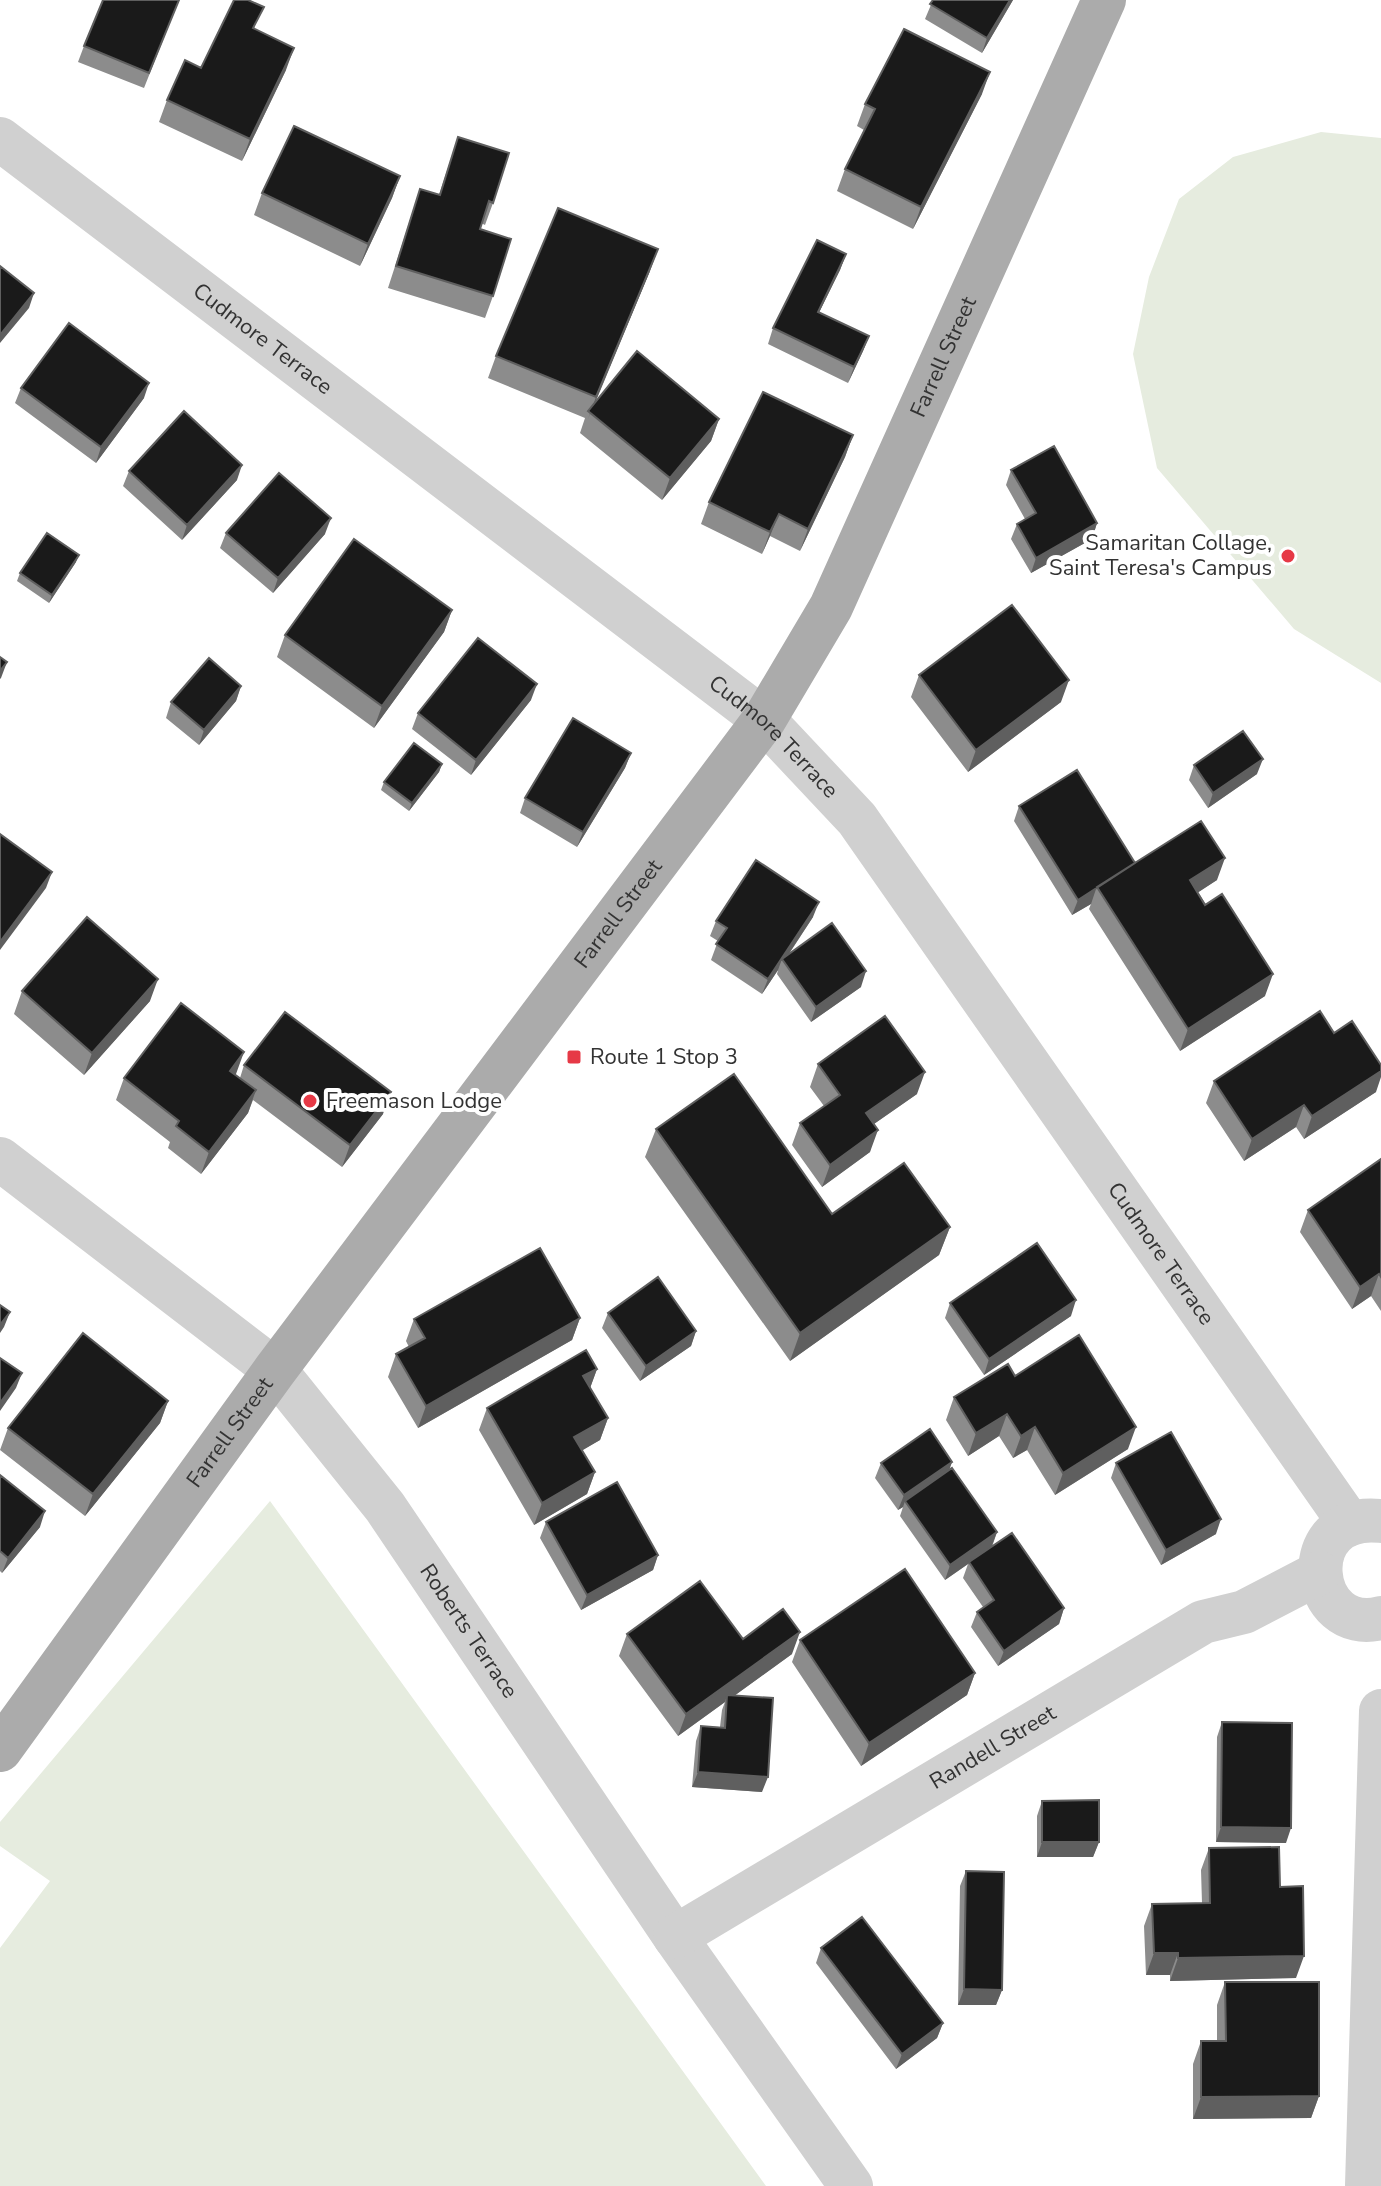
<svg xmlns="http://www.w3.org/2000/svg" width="1381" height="2186" viewBox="0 0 1381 2186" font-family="'Nunito Sans',sans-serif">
<rect width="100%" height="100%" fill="#fff"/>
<path fill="#e6ecdf" d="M1321,132L1381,138V683L1294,629L1157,468L1133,354L1149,277L1179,199L1233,157Z
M270,1501L766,2186H0V1948L50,1881L0,1846V1822Z"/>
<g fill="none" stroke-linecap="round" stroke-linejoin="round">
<g stroke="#d0d0d0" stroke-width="44">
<path id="s1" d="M0,139L764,720L857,819L1350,1524"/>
<path id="s2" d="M0,1159L275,1370L385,1507L675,1937L851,2186"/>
<path d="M1381,1521C1293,1511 1308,1637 1381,1618"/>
<path id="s3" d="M675,1937L1203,1622L1244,1612L1319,1573"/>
<path d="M1367,2186L1381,1711"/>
</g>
<path stroke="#ababab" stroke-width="44" id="s4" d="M0,1750L275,1370L764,720L831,607L1104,0"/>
</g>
<path fill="#8c8c8c" d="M179,0L144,88L78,62L84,46Z
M933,0H1013L982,53L925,19Z
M256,29L286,70L242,161L159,122L167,100L201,68Z
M982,94L913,229L837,191L845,169L864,130L857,126L865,104Z
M458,137L493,203L485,225L481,223L480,229L493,296L485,318L388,288L420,189L439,195Z
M400,176L392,198L360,266L254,215L262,193Z
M846,254L840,270L819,312L869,336L863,351L848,383L768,344L773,328Z
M650,271L596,401L719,419L711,441L662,500L580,433L585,418L488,378L496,356Z
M21,388L144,398L96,463L15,403Z
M853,435L845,457L800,551L770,536L762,554L701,524L709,502Z
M1011,470L1097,523L1092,539L1031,573L1011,539L1017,524L1025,519L1006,485Z
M129,471L237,480L182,540L123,486Z
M226,533L325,534L273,593L220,548Z
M76,562L49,603L17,581L20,573Z
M452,610L444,632L374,728L277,657L285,635Z
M919,675L1061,702L968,772L911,697Z
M241,686L236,701L199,745L166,718L171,702Z
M531,700L471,775L412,729L418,713Z
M631,753L625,768L577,847L520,813L525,798Z
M442,764L439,772L409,811L381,790L384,782Z
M1194,765L1257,774L1208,808L1189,780Z
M1019,806L1135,863L1217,880L1198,892L1265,996L1180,1051L1089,909L1091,904L1072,915L1014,821Z
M813,917L789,954L861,987L811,1022L777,974L778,970L762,994L711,960L718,941L710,936L716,921Z
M22,991L150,1001L84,1075L14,1014Z
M1334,1033L1376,1092L1304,1139L1296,1127L1244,1161L1206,1103L1214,1081Z
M818,1064L917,1094L874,1124L870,1152L822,1187L792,1145L800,1123L824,1106L810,1087Z
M244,1065L383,1114L342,1167L253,1100L248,1113L201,1174L168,1148L170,1142L116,1100L124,1078L236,1075L240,1078Z
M656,1129L832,1214L950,1227L939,1255L790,1361L645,1157Z
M1381,1159V1311L1371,1296L1352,1309L1300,1232L1308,1210Z
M950,1303L1071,1316L984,1375L945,1318Z
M608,1313L696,1331L691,1346L640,1381L602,1328Z
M580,1318L572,1340L418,1428L388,1377L396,1354L409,1347L406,1341L414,1319Z
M597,1369L590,1388L608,1418L600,1440L582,1450L595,1472L587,1494L534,1525L479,1430L487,1408Z
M1015,1376L1128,1449L1055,1495L1027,1450L1013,1458L999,1436L968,1456L946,1420L954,1397Z
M168,1401L160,1423L85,1516L0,1450L8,1428Z
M881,1463L949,1469L997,1532L992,1547L1064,1608L1059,1624L998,1666L971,1627L977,1612L983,1607L963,1578L968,1564L945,1580L900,1516L903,1507L898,1510L875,1478Z
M1116,1463L1216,1534L1161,1565L1111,1478Z
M0,1475L40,1527L2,1573L0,1571Z
M546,1522L658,1555L653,1570L581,1610L540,1538Z
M627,1634L743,1639L792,1654L734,1696L762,1792L692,1787L696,1741L701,1726L720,1727L722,1710L725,1702L678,1736L619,1656Z
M800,1640L975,1673L967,1695L861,1766L792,1662Z
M1222,1722L1286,1843L1216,1842L1217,1737Z
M1042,1801L1099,1842L1093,1857H1037V1816Z
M1209,1848L1280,1887L1296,1978L1170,1981V1975H1146L1144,1926L1152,1904L1202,1903L1201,1870Z
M966,1871L1002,1990L996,2005H958L960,1886Z
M821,1948L943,2023L937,2038L896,2069L816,1963Z
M1225,1982L1319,2096L1311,2118L1193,2119V2064L1201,2041H1217V2005Z"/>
<path fill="#5f5f5f" d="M1010,0H1013L982,53L987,38Z
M294,48L286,70L242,161L250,139Z
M990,72L982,94L913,229L921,207Z
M400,176L392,198L360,266L368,244Z
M658,249L650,271L588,419L596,397Z
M846,254L840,270L812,327L818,312Z
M34,293L29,308L0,343V335Z
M869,336L863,351L848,383L854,367Z
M149,383L144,398L96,463L101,447Z
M719,419L711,441L662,500L670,478Z
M853,435L845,457L800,551L808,529Z
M242,465L237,480L182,540L187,525Z
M779,514L770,536L762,554L770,532Z
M331,518L325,534L273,593L278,578Z
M1097,523L1092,539L1031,573L1036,558Z
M79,555L76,562L49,603L52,595Z
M452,610L444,632L374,728L382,706Z
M7,662L1,678L0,679V671Z
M1069,680L1061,702L968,772L976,750Z
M537,684L531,700L471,775L476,760Z
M241,686L236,701L199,745L204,730Z
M631,753L625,768L577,847L583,832Z
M1263,759L1257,774L1208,808L1213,793Z
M442,764L439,772L409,811L412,803Z
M1225,858L1217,880L1182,903L1190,880Z
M52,872L46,888L0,950V942Z
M1096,889L1091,904L1072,915L1078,900Z
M819,902L813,917L784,961L782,959L778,970L762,994L768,979Z
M866,971L861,987L811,1022L816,1007Z
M1273,974L1265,996L1180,1051L1188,1029Z
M158,979L150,1001L84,1075L92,1053Z
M244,1052L236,1074L222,1093L230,1071Z
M1381,1071V1077L1376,1092L1304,1139L1312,1116Z
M925,1072L917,1094L858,1135L866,1113Z
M256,1090L248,1113L201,1174L209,1152Z
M391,1092L383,1114L342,1167L350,1145Z
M1304,1105L1296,1127L1244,1161L1252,1139Z
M878,1130L870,1152L822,1187L830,1165Z
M950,1227L939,1255L790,1361L800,1333Z
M1379,1274L1371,1296L1352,1309L1360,1287Z
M1076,1300L1071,1316L984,1375L989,1359Z
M10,1312L4,1327L0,1333V1325Z
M580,1318L572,1340L418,1428L426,1406Z
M696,1331L691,1346L640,1381L646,1366Z
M597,1369L589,1391L583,1376Z
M22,1373L16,1388L0,1411V1403Z
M168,1401L160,1423L85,1516L93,1494Z
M1007,1414L999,1436L968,1456L976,1433Z
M608,1418L600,1440L566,1460L574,1437Z
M1035,1427L1027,1450L1013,1458L1021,1436Z
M1136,1427L1128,1449L1055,1495L1063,1473Z
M952,1462L947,1477L905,1501L903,1507L898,1510L904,1495Z
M595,1472L587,1494L534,1525L542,1503Z
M45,1511L40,1527L2,1573L8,1558Z
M1221,1519L1216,1534L1161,1565L1166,1550Z
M997,1532L991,1548L945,1580L950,1565Z
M658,1555L653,1570L581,1610L587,1595Z
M1064,1608L1059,1624L998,1666L1004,1651Z
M800,1632L792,1654L727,1701V1695L725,1702L678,1736L686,1714Z
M975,1673L967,1695L861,1766L869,1743Z
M698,1772L768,1777L762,1792L692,1787Z
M1221,1827L1291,1828L1286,1843L1216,1842Z
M1042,1842H1099L1093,1857H1037Z
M1154,1953H1178L1170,1975H1146Z
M1304,1956L1296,1978L1170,1981L1178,1958Z
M964,1989L1002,1990L996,2005H958Z
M943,2023L937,2038L896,2069L902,2054Z
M1319,2096L1311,2118L1193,2119L1201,2097Z"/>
<path fill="#1a1a1a" stroke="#5f5f5f" stroke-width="2" d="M103,0H179L149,73L84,46Z
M234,0H248L264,7L253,28L294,48L250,139L167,100L185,60L201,68Z
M933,0H1010L987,38L930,4Z
M904,29L990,72L921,207L845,169L875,109L865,104Z
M294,126L400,176L368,244L262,193Z
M458,137L509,153L493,203L489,201L480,229L511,239L493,296L396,266L420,189L440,195Z
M558,208L658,249L596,397L496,356Z
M817,240L846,254L818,312L869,336L854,367L773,328Z
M0,266L34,293L0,335Z
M69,323L149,383L101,447L21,388Z
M637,351L719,419L670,478L588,411Z
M763,392L853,435L808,529L779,514L770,532L709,502Z
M184,411L242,465L187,525L129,471Z
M1054,446L1097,523L1036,558L1017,524L1036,513L1011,470Z
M279,473L331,518L278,578L226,533Z
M47,533L79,555L52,595L20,573Z
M354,539L452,610L382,706L285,635Z
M1012,605L1069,680L976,750L919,675Z
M478,638L537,684L476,760L418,713Z
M0,657L7,662L0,671Z
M209,658L241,686L204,730L171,702Z
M573,718L631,753L583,832L525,798Z
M1243,731L1263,759L1213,793L1194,765Z
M414,743L442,764L412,803L384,782Z
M1077,770L1135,863L1078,900L1019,806Z
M1201,821L1225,858L1190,880L1205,905L1222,894L1273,974L1188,1029L1097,887Z
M0,834L52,872L0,942Z
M756,860L819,902L768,979L716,944L727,928L716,921Z
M87,917L158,979L92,1053L22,991Z
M832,923L866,971L816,1007L782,959Z
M181,1003L244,1052L230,1071L256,1090L209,1152L176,1126L179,1121L124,1078Z
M1320,1011L1334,1033L1352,1021L1381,1065V1071L1312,1116L1304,1105L1252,1139L1214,1081Z
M285,1012L391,1092L350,1145L244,1065Z
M885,1016L925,1072L866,1113L878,1130L830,1165L800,1123L840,1095L818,1064Z
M734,1074L832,1214L904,1163L950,1227L800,1333L656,1129Z
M1381,1159V1277L1379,1274L1360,1287L1308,1210Z
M1037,1243L1076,1300L989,1359L950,1303Z
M540,1248L580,1318L426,1406L396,1354L425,1338L414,1319Z
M658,1277L696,1331L646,1366L608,1313Z
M0,1305L10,1312L0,1325Z
M83,1333L168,1401L93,1494L8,1428Z
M1079,1335L1136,1427L1063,1473L1035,1427L1021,1436L1007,1414L976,1433L954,1397L1008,1364L1015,1376Z
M586,1350L597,1369L583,1376L608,1418L574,1437L595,1472L542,1503L487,1408Z
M0,1358L22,1373L0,1403Z
M930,1429L952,1462L904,1495L881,1463Z
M1171,1432L1221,1519L1166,1550L1116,1463Z
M952,1468L997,1532L950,1565L905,1501Z
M0,1475L45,1511L8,1558L0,1551Z
M617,1482L658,1555L587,1595L546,1522Z
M1012,1533L1064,1608L1004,1651L977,1612L994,1600L969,1562Z
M905,1569L975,1673L869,1743L800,1640Z
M700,1581L743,1639L783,1609L800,1632L686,1714L627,1634Z
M727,1695L773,1698L768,1777L698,1772L701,1726L725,1728Z
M1222,1722L1292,1723L1291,1828L1221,1827Z
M1099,1800V1842H1042V1801Z
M1279,1847L1280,1887L1303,1886L1304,1956L1178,1958V1953H1154L1152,1904L1210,1903L1209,1848Z
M966,1871L1004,1872L1002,1990L964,1989Z
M862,1917L943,2023L902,2054L821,1948Z
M1225,1982H1319V2096L1201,2097V2041H1226Z"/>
<g fill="#e63946" stroke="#fff" stroke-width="3">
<circle cx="1288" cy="556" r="8"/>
<rect x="566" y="1049" width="16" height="16" rx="4"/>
<circle cx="310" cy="1101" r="8"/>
</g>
<g text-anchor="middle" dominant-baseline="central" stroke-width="8" stroke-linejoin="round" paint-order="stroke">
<g font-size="22" fill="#333" stroke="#fff">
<text stroke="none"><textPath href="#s1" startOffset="330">Cudmore Terrace</textPath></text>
<text stroke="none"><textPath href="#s4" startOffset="1688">Farrell Street</textPath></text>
<text stroke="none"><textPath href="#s1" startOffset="978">Cudmore Terrace</textPath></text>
<text stroke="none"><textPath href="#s4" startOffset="1040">Farrell Street</textPath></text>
<text stroke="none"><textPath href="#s1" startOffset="1626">Cudmore Terrace</textPath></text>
<text stroke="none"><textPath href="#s4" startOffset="392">Farrell Street</textPath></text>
<text stroke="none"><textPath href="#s2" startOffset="672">Roberts Terrace</textPath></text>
<text stroke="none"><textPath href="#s3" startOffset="370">Randell Street</textPath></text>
</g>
<g font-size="22" fill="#333" stroke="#fff" text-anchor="start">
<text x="1272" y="543" text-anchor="end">Samaritan Collage,<tspan x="1272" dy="25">Saint Teresa's Campus</tspan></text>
<text x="590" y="1057">Route 1 Stop 3</text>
<text x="326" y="1101">Freemason Lodge</text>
</g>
</g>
</svg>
